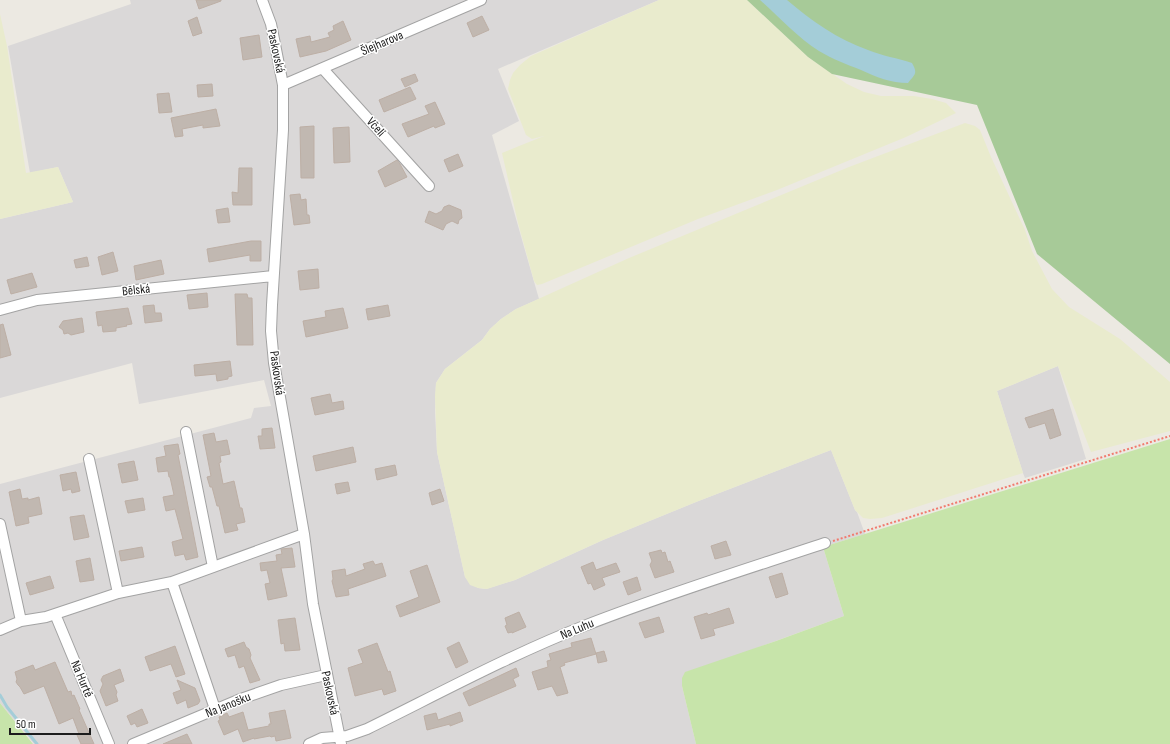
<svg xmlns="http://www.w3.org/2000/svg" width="1170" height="744" viewBox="0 0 1170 744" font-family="'Sofia Sans Condensed',sans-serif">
<rect width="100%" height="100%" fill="#ece9e2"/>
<path fill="#dad8d8" d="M130,0H659L498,69L519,121L492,135L539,299L516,309L501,319L490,329L482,340L445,369L436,383L435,411L437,452L465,577L478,588L486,589L515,580L603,540L696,502L831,450L855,510L857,512L865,534L823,547L844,616L759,647L682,686L696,744H34L0,703V484L251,418L254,408L271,406L264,380L139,404L132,363L0,398V219L73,202L58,167L30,173L8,46L131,4Z
M1058,366L1086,459L1025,478L1023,473L997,391Z"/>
<path fill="#e9ebcd" d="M659,0H747L808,57L847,84L864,92L881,96H914L932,99L946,103L956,113L906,137L777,190L698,219L542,284L537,285L534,281L518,223L502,153L544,136L532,139L526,135L508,89L510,80L513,73L520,65L531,56Z
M0,14L7,46L26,173L58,167L73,202L0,219Z
M965,123L975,126L980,130L991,157L1025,230L1032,251L1052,289L1069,307L1120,339L1170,382V431L1091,452L1058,366L997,391L1023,473L882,518L870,519L863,518L855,510L831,450L696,502L603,540L515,580L487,589L478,588L470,585L465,577L437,452L435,396L436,383L445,369L482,340L490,329L501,319L516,309L629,258L849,167Z"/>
<path fill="#c7e4aa" d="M1170,439V744H696L682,686V678L685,672L776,641L844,616L823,547Z
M0,703L33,744H34H0Z"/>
<path fill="#a7ca98" d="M747,0H1170V364L1037,254L977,105L832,74L808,57Z"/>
<path fill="#a4cdd8" d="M760,0H787C812,21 837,39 868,50C882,56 898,58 912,63C918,74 915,74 908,83C891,83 876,77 861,70C846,64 832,59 819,51C797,37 779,17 760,0Z"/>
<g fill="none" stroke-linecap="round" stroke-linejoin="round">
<path stroke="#a4cdd8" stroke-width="3" d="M0,695L7,707L37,744"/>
</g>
<path fill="#c1b8b1" stroke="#bdafa5" d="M196,0H221V1L199,9Z
M482,16L489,30L473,37L467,23Z
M197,17L202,33L193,36L188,21Z
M343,21L351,40L326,51L300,57L296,39L310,36L311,42L330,37L328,33L334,30L333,26Z
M259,35L262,57L243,60L240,38Z
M415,74L418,81L405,87L401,79Z
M212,84L213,96L198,97L197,85Z
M410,87L416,99L384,112L379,100Z
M169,93L172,112L159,113L157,94Z
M435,102L445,124L435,128L434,126L408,137L402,124L429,114L425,106Z
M216,109L220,126L203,128V125L182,129L183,136L175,137L171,118Z
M314,126V178H301L300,127Z
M349,127L350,162L334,163L333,128Z
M458,154L463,166L449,172L444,160Z
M397,160L400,164L407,177L385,187L378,171Z
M239,168H252V205H233L232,192L238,193Z
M300,194L301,200L306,199L307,215H309L310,223L294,225L290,195Z
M449,205L461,210L462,218L459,220L458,224L452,221L446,224L443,230L425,222L429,211L436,214L442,211L444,207Z
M228,208L230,222L218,223L216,210Z
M251,241H261V261H250V255L209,262L207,249Z
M113,252L118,271L102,275L98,257Z
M87,257L89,266L76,268L74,260Z
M161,260L164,274L136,280L134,266Z
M318,269L319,288L300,290L298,271Z
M32,273L37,287L11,294L7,280Z
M207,293L208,307L189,309L187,295Z
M235,294H247L248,298H252L253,345H237Z
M154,305L155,313H161L162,321L145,323L143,306Z
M388,305L390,316L368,320L366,309Z
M128,308L132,324L126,325L127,326L116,328V331L103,332L102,325L98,326L96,312Z
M343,308L348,328L306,337L303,321L326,317L325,311Z
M82,318L84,332L71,335L68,333L64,334L63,330L59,327L63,321Z
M3,324L11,355L0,358V325Z
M230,361L232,376L228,377V379L217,381L216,374L195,376L194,365Z
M330,394L332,403L343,401L344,409L315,415L311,398Z
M1053,409L1061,435L1050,439L1045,423L1029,428L1025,418Z
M272,428L275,448L260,449L258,436H262V429Z
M214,433L216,442L227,440L230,454L220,456L221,462L219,463L223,484L234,481L240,508H242L245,522L236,524L238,530L225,533L219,506H217L212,487H210L207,477L211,476L203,435Z
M178,444L180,454L178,455L198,557L186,560L184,554L175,556L172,542L183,539L175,509L166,511L163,497L174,495L170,477H169L168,471L158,472L156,458L166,456L164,446Z
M353,447L356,462L316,471L313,456Z
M134,461L138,480L122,483L118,464Z
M395,465L397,475L377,480L375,469Z
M76,472L80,491L72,493L71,489L63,491L60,475Z
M348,482L350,491L337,494L335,484Z
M20,489L22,499L28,498V500L39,497L42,514L28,517L29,523L16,526L9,492Z
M440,489L444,501L432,505L429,493Z
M143,498L145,510L128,513L125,501Z
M84,515L89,537L74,540L70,517Z
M726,541L731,555L715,559L711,546Z
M142,547L144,557L121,561L119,551Z
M292,548L295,567L281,568L287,596L268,600L265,584L270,583L267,570L261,571L260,563L277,561L276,555L282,554L281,549Z
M661,550L662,553L665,552L668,562L670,561L674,572L655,578L650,565L652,561L649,553Z
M90,558L94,580L80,582L76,561Z
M373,561L375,565L382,563L386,576L348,589L349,595L336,597L332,581L333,579L332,571L345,569L346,576L365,569L363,564Z
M593,562L596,570L616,563L620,572L602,578L605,585L594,590L591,583L588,584L581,567Z
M427,565L440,602L400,617L396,606L419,597L410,571Z
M782,573L788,594L776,598L769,577Z
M50,576L54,588L30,595L26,583Z
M637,577L641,590L628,595L623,582Z
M729,608L734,623L713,629L715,635L701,639L694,617L707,613L708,615Z
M519,612L526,627L512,633V632L508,633L505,626L507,625L505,618Z
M659,617L664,632L645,638L639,623Z
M295,618L300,650L285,651L284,643L281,644L278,620Z
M591,638L596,654L564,663L565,665L560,667L568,693L557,696L552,686L538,690L532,672L548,667L547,661L551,660L549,654L572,647L571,643Z
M244,642L246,647L249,649L251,655L250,658L260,680L250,683L244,666L239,668L235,655L228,657L225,649Z
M459,642L468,662L456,668L447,648Z
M377,643L388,672L390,671L396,691L384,695L382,689L355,696L348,668L363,663L358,650Z
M175,646L185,674L176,677L171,664L150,671L145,657Z
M604,651L607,661L598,663L596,653Z
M55,662L68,692L71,691L72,696L74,695L80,709L79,710L94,744H81L77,735L79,734L73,718L59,724L44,686L24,694L20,687L18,685L16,682L17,679L15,672L33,665L35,670Z
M516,668L519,676L513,679L516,686L469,706L463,693Z
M120,669L124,681L114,685L117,692L116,695L118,701L106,706L100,691L103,684L101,680L103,676Z
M177,680L195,688L200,701L198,704L188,708L186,700L177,704L173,693L181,690Z
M142,709L148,723L137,727L135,723L131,725L127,716Z
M285,710L291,738L276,741L275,736L271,737L270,736L254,739V738L243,742L238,729L224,735L218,721L220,720L219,717L227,713L229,717L243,712L248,730L269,726V724H271L269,713Z
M460,712L463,721L450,726V724L427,730L424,716L436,713L438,720Z
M187,734L192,744H163Z"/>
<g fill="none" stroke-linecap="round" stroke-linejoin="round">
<defs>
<path id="minor" d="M262,0L271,24L283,85V130L272,305L271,331L274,363L304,534L313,604L341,744
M323,69L429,186
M283,85L481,0
M0,310L37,300L273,276
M186,432L213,567
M89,459L118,593
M0,524L21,621
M172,582L215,709
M55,614L109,744
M0,630L21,621L46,617L118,593L172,582L304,534
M133,744L238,700L281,685L326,675
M309,744L322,738L347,736L367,729C438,694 510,655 584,626C663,595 744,570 825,543"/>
</defs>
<use href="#minor" stroke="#a3a3a3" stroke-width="12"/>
<path stroke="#f17a6e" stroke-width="2" stroke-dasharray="2 2" stroke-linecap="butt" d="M833,541L1170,436"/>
<use href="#minor" stroke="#fff" stroke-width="10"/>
</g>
<g text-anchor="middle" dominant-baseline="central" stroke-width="3" stroke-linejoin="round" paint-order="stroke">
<g font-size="13" fill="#1c1c1c" stroke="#fff">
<text transform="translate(382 43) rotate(-23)">Šlejharova</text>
<text transform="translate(276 51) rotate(78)">Paskovská</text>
<text transform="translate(376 127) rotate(48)">Včelí</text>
<text transform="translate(136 290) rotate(-6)">Bělská</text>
<text transform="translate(277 373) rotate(82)">Paskovská</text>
<text transform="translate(577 629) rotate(-23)">Na Luhu</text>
<text transform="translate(82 679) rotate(67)">Na Hurtě</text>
<text transform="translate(330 693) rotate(78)">Paskovská</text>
<text transform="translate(228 705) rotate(-22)">Na Janošku</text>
</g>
</g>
<path d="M10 728v6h80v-6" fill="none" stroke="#1c1c1c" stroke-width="2"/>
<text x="16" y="728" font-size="12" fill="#1c1c1c" stroke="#ffffff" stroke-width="3" paint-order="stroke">50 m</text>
</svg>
